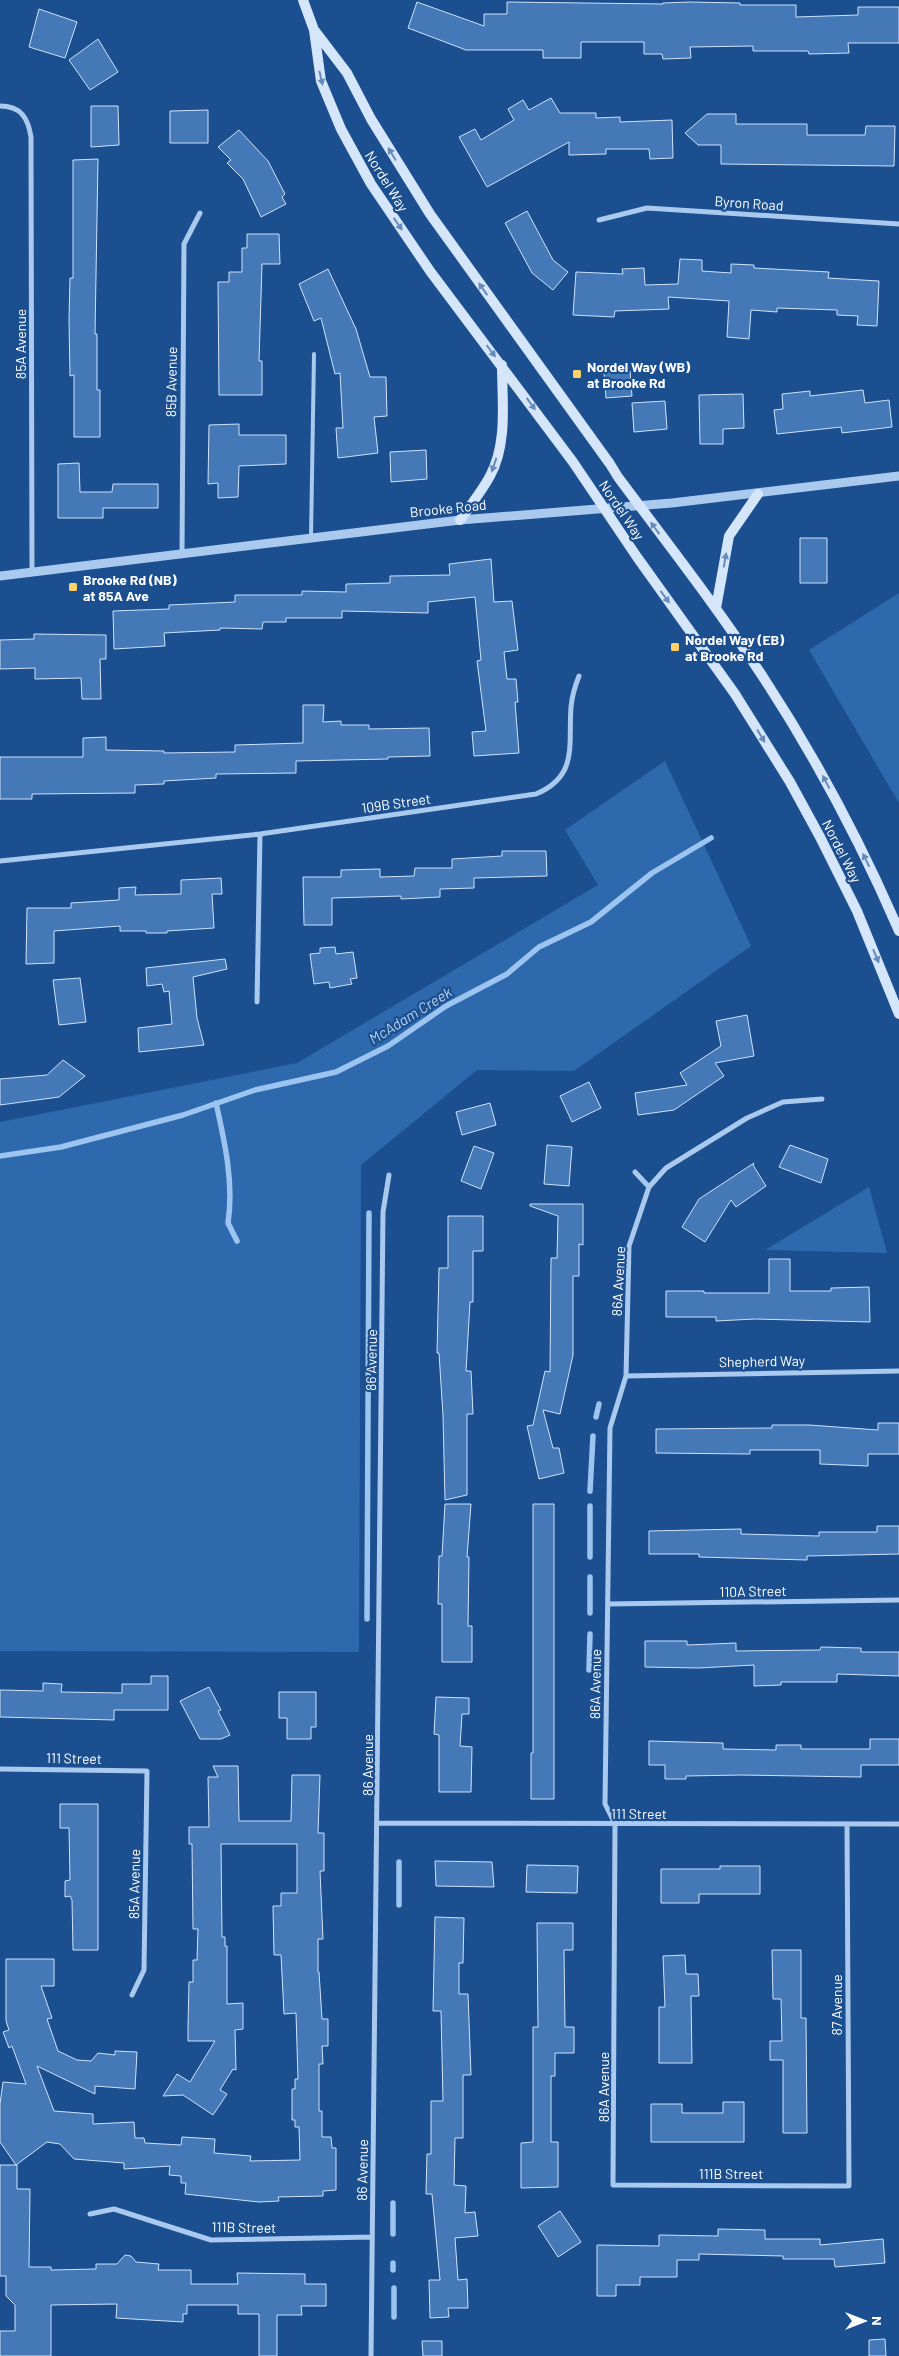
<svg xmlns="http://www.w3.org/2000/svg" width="899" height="2356" viewBox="0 0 899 2356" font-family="Barlow,sans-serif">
<rect width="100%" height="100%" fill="#1b4f8f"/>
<path fill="#2e69ad" d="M899,593V803L809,650Z
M665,761L751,946L574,1071L477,1070L361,1165L359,1652L0,1651V1122L297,1063L598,885L565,830Z
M869,1187L887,1253L765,1250Z"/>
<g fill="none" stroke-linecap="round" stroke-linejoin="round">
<path stroke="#9cc4f0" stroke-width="5.5" d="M216,1103C225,1143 234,1183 228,1223L237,1241
M0,1156L61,1147L183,1115L255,1090L336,1072L388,1046L446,1006L507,974L539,947L591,922L652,873L711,838
M596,1417L599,1404
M590,1491L593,1436
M590,1557V1506
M590,1613V1577
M367,1619L369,1213
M589,1670L590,1634
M399,1905V1862
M393,2203V2234
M393,2263V2270
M394,2288V2317"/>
</g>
<path fill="#4478b7" stroke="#cfe3fa" d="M417,2L484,26V14H507V2L663,4V3L690,2L740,3V5H796V17L858,15V7H899V43H848L849,53L809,54L808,51H753V46L690,47L691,58L663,59L662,54H644V42H581V58H543V50H466L408,28Z
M39,9L77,22L65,58L29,47Z
M98,39L118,72L90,90L69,60Z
M551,98L560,113H596V118L620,117V122L672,120L673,158L650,159L649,149H606V154L569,155V142L487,187L459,137L475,129L481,140L514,120L508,109L523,100L529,110Z
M91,106H118L119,145L91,147Z
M208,110V143H170V111Z
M707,114H736V124H807V135H865L866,126H895L894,166L721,164V145H698L685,133Z
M239,130L268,161L285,194L282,197L286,204L261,217L243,179L227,163L231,160L218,147Z
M98,159L95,334H97V390H100V437H74V375L70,376L69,320L70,278H73V160Z
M527,211L553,260L568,272L553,290L532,273L505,223Z
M247,234H279L280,264H262L259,361H262V395H219L218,282H229V272H242V248H247Z
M680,259L702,260V271L731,273V264L754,265V268L829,272L828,278L879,281L877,326L857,325L858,316L837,315V310L777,308V312L751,310L749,339L727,337L729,301L668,297L669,309L615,311L614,317L573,315L576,272L623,274L622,269L644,268L645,285L678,284Z
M328,269L356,329L370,377H386L387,416L374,417L378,453L338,458L336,428H343L340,373L335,374L321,318L314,321L299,284Z
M630,371L632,396L606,398L604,373Z
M863,390L865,403L889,400L892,427L842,433L841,427L777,434L774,410L783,409L782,394L810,391V396Z
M743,394L744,428L723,429V444H700L699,395Z
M665,401L667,429L634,432L632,403Z
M239,424V435H286V464L239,466L238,497L218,498V483L208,484L209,425Z
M426,450L427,479L391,482L390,452Z
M79,463L80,492H112L113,484H158V508H103V518H58V464Z
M800,538H827V583H800Z
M491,559L494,602L512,601L518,650L504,652L507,679H516L518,702H515L519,753L474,756L472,732L486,731L477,661L481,660L475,597L428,602V613L342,611V618H286V622H263L262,629L220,628V630L164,633L165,646L114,649L113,611L169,609V605L235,602V595H302V591L346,592V584L390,583V576L450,575L449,564Z
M34,634L106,635V659H100L101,699H82L81,678L35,679V668L0,669V640L34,639Z
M303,705H324L323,722L341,721V725H369V729L429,728L430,756L388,757V759L296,761V773L216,774V778L164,781V784L135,785V793L32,794V799H0V757H83V738L106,737V750L164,751V753L235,752V745L303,743Z
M502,851H546L547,876L474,878V888L440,889V897L401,899V896L332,898V925H304L303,877H341V870L380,869V877L414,876L415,868H452V859L502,856Z
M221,878L222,894H212L214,928L167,931V933H146V931H120V926L54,931V963L26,964L27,908H71V903L119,900V888L136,887L135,895L181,894V880Z
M335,947L336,954L353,952L357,978L350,979L352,984L330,988L329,982L314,984L310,954L320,953V948Z
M225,959L227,969L193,977L197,1018L204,1045L139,1052L138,1028L172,1024L169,991L164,992L162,984L147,986L146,968Z
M80,978L86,1022L59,1025L53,980Z
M747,1015L754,1056L715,1063L724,1076L674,1110L638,1115L635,1093L687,1085L680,1073L721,1046L716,1021Z
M63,1060L85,1076L59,1097L0,1105V1079L47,1075Z
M589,1082L601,1108L572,1122L560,1096Z
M490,1103L496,1125L462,1135L456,1112Z
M547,1145L572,1147L569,1186L544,1184Z
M790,1145L828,1159L821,1183L779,1167Z
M474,1146L494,1153L481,1189L461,1181Z
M754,1163L753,1165L766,1186L736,1207L731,1200L705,1242L682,1227L699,1199Z
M530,1204H583V1245L579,1244V1276H573V1355L560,1414L543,1410L553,1448H559L564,1473L539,1479L527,1426L533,1425L545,1371L550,1372L551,1258H557L558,1216L530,1206Z
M448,1216H483V1251H473V1302H470L466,1371H471L473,1414H467V1495L445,1500L443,1416L439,1353H437L439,1268H448Z
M769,1259H790V1291H831V1288L869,1287L870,1322L755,1319L716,1321V1317H666V1291H704V1293H769Z
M878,1423H899V1454H868V1466L820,1464V1450H750V1454L656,1453V1429L772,1428V1425H809L878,1430Z
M445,1504H471L467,1557H469L468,1626H472V1662H442V1604H438L439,1556H442Z
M533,1504H554V1799H531V1753H533Z
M877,1526H899V1554L807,1556V1560L699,1557V1554H649V1531L741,1529V1534L819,1536V1532H877Z
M645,1641H687V1645L736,1643V1651L820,1650L821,1647L861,1648V1652H899V1676L837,1674V1682H781V1685L754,1686V1665L699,1668L645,1667Z
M151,1676H168V1710H114V1720L0,1717V1690L43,1691V1683L62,1684L61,1692L122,1693V1684H151Z
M209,1687L221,1710L218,1711L230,1735L221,1739H200L180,1701Z
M279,1692H316V1727H311V1739H287V1718H279Z
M436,1697L469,1698V1714H462L460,1746L472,1747L471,1792H439V1735L434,1734Z
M870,1739H899V1765H861V1777L741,1775L686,1776V1779H665V1765H649V1741L723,1743V1749L776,1750V1745H801V1749H870Z
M213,1766H238L239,1821H291L292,1775H320L318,1833H324V1871H320L323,1939H318V1972H319L322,2019H328V2046H322L323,2064H319V2111H322V2137H331L332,2148H336V2190L323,2191V2196L278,2197L279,2201L259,2202L185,2194L186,2183H181V2176L169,2175L170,2166L124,2169V2163L74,2159L60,2144L47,2142L16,2165L0,2142V2104L3,2082L26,2084L12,2046L9,2048L3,2032L9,2030L6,2021V1959H54V1986H41L52,2018L47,2019L58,2051L77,2060L91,2061L98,2053L115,2055V2051L137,2052L135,2089L95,2086V2094L37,2066L54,2111L93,2114V2124L134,2122L135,2138H144L145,2143L181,2145L182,2137L215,2139L214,2153L251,2156L250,2161L300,2160L299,2127H295V2120H292V2089H295V2079H298L296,2013L284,2014L281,1955H274L273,1906H281V1893H297V1844H221L222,1937H225V1946H227V2004L243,2003V2029L235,2030L236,2070L233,2069L220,2090L227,2094L213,2115L183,2095L163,2096L177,2074L190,2082L215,2041H188V2027L189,1982H193V1960H197L198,1929H193L192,1844H189V1827H209L208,1777H218Z
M60,1804H98V1950H73L72,1900L70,1896L65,1897V1881L70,1880L69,1828H60Z
M435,1861L492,1862L494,1887L436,1886Z
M527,1865L578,1866L577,1893L526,1892Z
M720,1866H760V1894H699V1903H661V1869H720Z
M435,1917L464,1918L463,1963H459V1994H468L471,2075H463V2138H455L454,2185L466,2186L465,2213L475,2212L478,2236L455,2238L458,2280L467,2279L468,2308H448L449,2317L430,2318L429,2280H440L432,2194H426L427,2154H431V2101H443L441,2011H433Z
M537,1923H573V1950H564L565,2027H574V2053H555V2076H551V2142H558V2187L521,2188V2143L533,2142V2027H538Z
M772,1950H801V2018H806L807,2133H783V2060H770V2041H782L781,1999H773Z
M685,1955L686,1974H698L699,1996H691L692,2063H659V2007H665L663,1956Z
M723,2102H744V2142H651V2104H682V2113H723Z
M0,2165H17V2189H30L29,2267H51V2270L96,2269V2264H117L125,2255L131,2256L136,2262L159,2264L158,2270H191V2284H238L237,2273L305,2274V2284H326V2306H301L302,2315H277V2356H259V2314H238V2305H187V2314H183V2322L116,2318L117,2304L51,2305V2356H0V2331H15V2305L6,2296V2276H0Z
M560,2211L581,2242L558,2257L538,2226Z
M718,2229L765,2230V2239H820V2245L883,2239L885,2263L835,2267L834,2259H783V2256L699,2254V2260H677V2277H640V2285H616V2296H597V2245L659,2246V2235L718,2236Z
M885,2339L886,2356H869V2340Z
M422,2341H442V2356H423Z"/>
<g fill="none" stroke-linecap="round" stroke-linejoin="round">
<path stroke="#a9c9ee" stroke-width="4" d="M311,537L314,354"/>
<path stroke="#a9c9ee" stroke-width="5" d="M0,106C21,106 28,118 31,137L32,572
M599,220L647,208L899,224
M182,555L184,244L200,213
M0,861L260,834L536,794C579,776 568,744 571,707C572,696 575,686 579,676
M257,1002L260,834
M822,1099L783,1102L747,1118L666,1168L649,1187L629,1246L626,1376L610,1428L605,1804L615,1824L613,2185L849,2186L847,1824
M635,1172L649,1187
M626,1376L899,1371
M608,1604L899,1600
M0,1769L147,1771L144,1970L132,1995
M378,1823L899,1824
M90,2214L114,2209L211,2240L372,2237
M371,2356L383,1212L389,1175"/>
<path stroke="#a9c9ee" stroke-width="9" d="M0,576L460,520L672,503L899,476"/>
<path stroke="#d6e6fa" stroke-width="10" d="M303,0L314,30L321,81L341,129L371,184L430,271L573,462L637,557L735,694L790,782L820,837L857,911L899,1014
M315,31L347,73L371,119L430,214L610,464L618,477C667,543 718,608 763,677C816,758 861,843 899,931
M460,520C470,506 482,491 490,476C508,443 502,400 502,365
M716,608L729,536L758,494"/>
</g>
<defs><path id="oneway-solid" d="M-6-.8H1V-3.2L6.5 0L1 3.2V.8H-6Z" transform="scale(1.25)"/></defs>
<g fill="#668bba">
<use href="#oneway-solid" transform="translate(321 78) rotate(77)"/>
<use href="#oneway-solid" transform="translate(392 154) rotate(-121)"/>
<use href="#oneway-solid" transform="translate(398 224) rotate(55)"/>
<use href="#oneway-solid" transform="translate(483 289) rotate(-125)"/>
<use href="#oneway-solid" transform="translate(491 351) rotate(53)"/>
<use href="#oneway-solid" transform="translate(531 404) rotate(54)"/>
<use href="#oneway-solid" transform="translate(494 465) rotate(109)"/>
<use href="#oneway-solid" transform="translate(655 528) rotate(-126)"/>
<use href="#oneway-solid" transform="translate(725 560) rotate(-80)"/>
<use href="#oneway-solid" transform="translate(665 597) rotate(54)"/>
<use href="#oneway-solid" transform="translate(761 736) rotate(59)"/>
<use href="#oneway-solid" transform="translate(826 782) rotate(-118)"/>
<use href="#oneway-solid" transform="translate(866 860) rotate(-116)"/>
<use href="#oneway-solid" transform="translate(876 956) rotate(67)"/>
</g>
<g fill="#ffd166" stroke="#1b4f8f" stroke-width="2">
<rect x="572" y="369" width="10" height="10" rx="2.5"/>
<rect x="68" y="582" width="10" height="10" rx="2.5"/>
<rect x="670" y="642" width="10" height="10" rx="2.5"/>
</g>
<g text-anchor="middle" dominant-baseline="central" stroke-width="4.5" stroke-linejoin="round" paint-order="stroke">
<g font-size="14" fill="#fff" stroke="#1b4f8f">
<text transform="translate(387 181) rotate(58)">Nordel Way</text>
<text transform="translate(749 203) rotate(4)">Byron Road</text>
<text transform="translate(20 344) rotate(-90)">85A Avenue</text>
<text transform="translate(171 382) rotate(-89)">85B Avenue</text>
<text transform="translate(448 508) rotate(-6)">Brooke Road</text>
<text transform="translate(622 510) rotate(56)">Nordel Way</text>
<text transform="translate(396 803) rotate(-8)">109B Street</text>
<text transform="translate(842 851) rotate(63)">Nordel Way</text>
<text transform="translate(618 1281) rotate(-87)">86A Avenue</text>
<text transform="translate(371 1360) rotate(-89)">86 Avenue</text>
<text transform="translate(762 1361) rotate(-1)">Shepherd Way</text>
<text transform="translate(753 1591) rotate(-1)">110A Street</text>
<text transform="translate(595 1684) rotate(-89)">86A Avenue</text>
<text transform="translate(74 1758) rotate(1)">111 Street</text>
<text transform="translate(367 1765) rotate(-90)">86 Avenue</text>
<text x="639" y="1813">111 Street</text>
<text transform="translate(134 1884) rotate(-89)">85A Avenue</text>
<text transform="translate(836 2005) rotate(-90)">87 Avenue</text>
<text transform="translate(603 2087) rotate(-90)">86A Avenue</text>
<text transform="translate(362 2170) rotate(-89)">86 Avenue</text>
<text x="731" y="2173">111B Street</text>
<text transform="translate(244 2227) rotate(1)">111B Street</text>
</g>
<g font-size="14" font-weight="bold" fill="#fff" stroke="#1b4f8f" text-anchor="start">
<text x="587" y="366">Nordel Way (WB)<tspan x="587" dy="16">at Brooke Rd</tspan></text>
<text x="83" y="579">Brooke Rd (NB)<tspan x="83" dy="16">at 85A Ave</tspan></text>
<text x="685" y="639">Nordel Way (EB)<tspan x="685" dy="16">at Brooke Rd</tspan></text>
</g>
<g font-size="15" font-style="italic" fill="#b5d3f5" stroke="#1b4f8f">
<text transform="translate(410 1015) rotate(-32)">McAdam Creek</text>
</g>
</g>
<g transform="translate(864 2321) rotate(90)" stroke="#1b4f8f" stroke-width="4" paint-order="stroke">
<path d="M0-4L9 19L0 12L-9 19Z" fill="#ffffff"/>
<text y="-8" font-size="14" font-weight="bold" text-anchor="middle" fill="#ffffff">N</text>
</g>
</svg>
